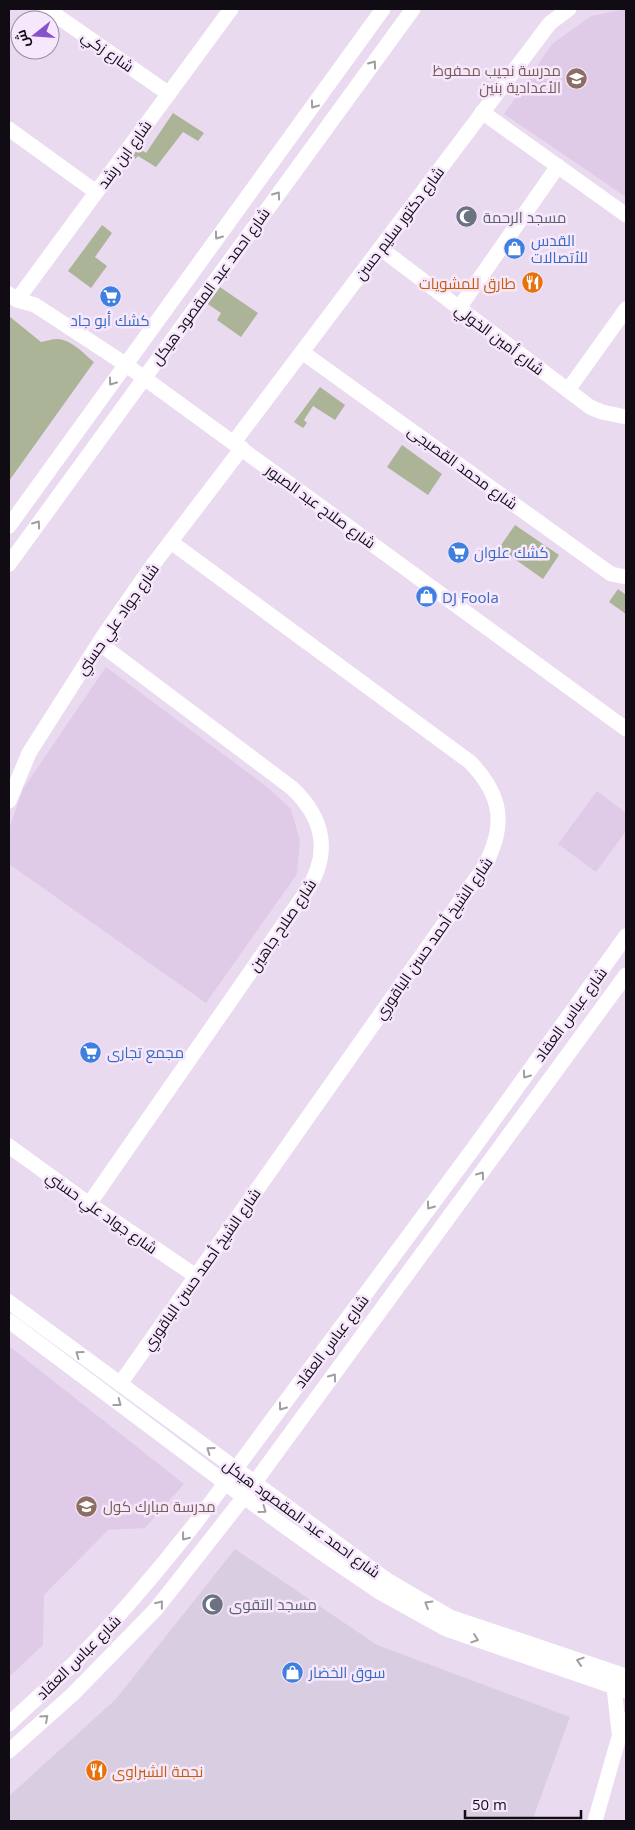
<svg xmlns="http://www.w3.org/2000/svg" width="635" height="1830" viewBox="0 0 635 1830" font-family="'Open Sans',Cairo,sans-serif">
<rect width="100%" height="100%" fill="#e9daf0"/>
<path fill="#d9cde1" d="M235,1549L377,1645L570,1717L532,1821H9V1796L116,1699Z"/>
<path fill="#dfcbe7" d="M626,9V197L504,114L552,44L591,16Z
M106,667L266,786L291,809L300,841L297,874L206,1003L9,864V829L23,789Z
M597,791L626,813V831L596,872L558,844Z
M9,1346L184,1484L145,1528L108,1530L44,1595L43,1645L9,1677Z"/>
<path fill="#acb497" d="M173,113L204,133L198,141L183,132L156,167L138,156L135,159L127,154L134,144L146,153Z
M102,225L112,233L95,257L107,266L91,288L68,271Z
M217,285L258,313L241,337L217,320L221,313L205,302Z
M9,316L41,342C47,341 52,339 57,339C71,339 84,354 94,362L9,481Z
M320,387L345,405L335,420L313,406L304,420L307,423L303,428L294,422Z
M402,445L442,474L428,495L387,467Z
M515,525L559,555L543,579L499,548Z
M618,589L626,595V614L609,602Z"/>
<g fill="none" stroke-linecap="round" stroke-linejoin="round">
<path stroke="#fff" stroke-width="15" d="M47,9L169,94
M482,112L626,215
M9,129L96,192
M380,248L590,407L602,412L626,417
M9,294L17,300L35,305L125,364L626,729
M17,300L231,9
M459,308L558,166
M302,352L611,574L626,577
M568,390L626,309
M234,442L550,23L569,9
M9,526L383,9
M9,564L413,9
M9,801L29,753L104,635L152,566L242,448
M9,1146L89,1204L196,1276
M89,1204L306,892C331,854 325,819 292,788L99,643
M9,1302L387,1580L450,1617L626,1676
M9,1321L244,1497L319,1551L381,1593L446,1629L626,1691
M120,1384L484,867C506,826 503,796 470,762L171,542
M614,1687L619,1732
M9,1724C31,1703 54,1683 76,1661C119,1617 159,1570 197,1521L473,1149L626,936
M9,1751L73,1694L156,1609L244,1497L626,975
M595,1821L619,1737L626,1720"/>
</g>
<defs><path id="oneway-chevron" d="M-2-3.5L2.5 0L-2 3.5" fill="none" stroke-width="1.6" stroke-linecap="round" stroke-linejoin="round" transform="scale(1.25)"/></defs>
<g stroke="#a09ea1">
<use href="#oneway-chevron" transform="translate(373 64) rotate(-54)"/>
<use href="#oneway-chevron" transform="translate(314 105) rotate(126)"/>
<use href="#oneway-chevron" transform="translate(277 195) rotate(-54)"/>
<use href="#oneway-chevron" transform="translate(218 236) rotate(126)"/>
<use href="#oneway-chevron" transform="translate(112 382) rotate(126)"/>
<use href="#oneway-chevron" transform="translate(37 524) rotate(-54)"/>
<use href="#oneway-chevron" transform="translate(526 1075) rotate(125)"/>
<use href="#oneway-chevron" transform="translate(481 1175) rotate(-54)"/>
<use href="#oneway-chevron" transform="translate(430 1206) rotate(126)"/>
<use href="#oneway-chevron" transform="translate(79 1354) rotate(-144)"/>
<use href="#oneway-chevron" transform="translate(333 1377) rotate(-54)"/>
<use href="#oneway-chevron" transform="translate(118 1403) rotate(37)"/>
<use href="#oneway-chevron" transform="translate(282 1407) rotate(126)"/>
<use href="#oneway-chevron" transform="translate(210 1450) rotate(-144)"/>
<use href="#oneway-chevron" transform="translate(263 1510) rotate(36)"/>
<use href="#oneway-chevron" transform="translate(185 1537) rotate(128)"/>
<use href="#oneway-chevron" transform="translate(160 1604) rotate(-51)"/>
<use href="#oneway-chevron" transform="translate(428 1604) rotate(-149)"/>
<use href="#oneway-chevron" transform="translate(475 1639) rotate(19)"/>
<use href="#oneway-chevron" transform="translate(580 1661) rotate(-162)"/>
<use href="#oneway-chevron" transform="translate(45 1718) rotate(-42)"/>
</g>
<defs>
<symbol id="school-disc" viewBox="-11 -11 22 22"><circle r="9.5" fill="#8d6e63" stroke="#f6e7fd"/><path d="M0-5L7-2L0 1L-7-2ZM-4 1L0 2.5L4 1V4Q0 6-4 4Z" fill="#fff"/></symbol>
<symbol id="mosque-disc" viewBox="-11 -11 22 22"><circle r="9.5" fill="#6b7280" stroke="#f6e7fd"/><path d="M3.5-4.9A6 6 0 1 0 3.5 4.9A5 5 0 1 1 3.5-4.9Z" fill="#fff"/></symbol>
<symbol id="shop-disc" viewBox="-11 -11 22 22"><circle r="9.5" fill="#3f7fe0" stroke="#f6e7fd"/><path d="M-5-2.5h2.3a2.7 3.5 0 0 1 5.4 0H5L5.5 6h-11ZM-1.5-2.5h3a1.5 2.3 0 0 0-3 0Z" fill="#fff"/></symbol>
<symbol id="restaurant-disc" viewBox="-11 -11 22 22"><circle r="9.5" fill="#e8710a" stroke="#f6e7fd"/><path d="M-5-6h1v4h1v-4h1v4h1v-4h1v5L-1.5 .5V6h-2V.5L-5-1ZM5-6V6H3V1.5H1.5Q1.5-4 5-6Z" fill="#fff"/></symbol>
<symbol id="supermarket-disc" viewBox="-11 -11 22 22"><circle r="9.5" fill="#3f7fe0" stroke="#f6e7fd"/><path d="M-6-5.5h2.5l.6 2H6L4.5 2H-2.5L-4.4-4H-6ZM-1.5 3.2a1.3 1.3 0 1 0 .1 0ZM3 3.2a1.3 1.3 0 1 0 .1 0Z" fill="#fff"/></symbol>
</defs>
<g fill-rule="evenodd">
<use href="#school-disc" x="564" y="66" width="25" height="25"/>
<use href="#mosque-disc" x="454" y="204" width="25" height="25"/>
<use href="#shop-disc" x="502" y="236" width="25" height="25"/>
<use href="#restaurant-disc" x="520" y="270" width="25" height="25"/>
<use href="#supermarket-disc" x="98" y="284" width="25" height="25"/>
<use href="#supermarket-disc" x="446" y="540" width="25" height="25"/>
<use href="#shop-disc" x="414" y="584" width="25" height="25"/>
<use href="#supermarket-disc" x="78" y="1040" width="25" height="25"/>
<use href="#school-disc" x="74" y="1494" width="25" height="25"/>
<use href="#mosque-disc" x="200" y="1592" width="25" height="25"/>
<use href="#shop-disc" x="280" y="1660" width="25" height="25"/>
<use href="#restaurant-disc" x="84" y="1758" width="25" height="25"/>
</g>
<g text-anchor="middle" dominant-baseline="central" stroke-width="5" stroke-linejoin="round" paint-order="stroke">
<g font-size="15" fill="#110c13" stroke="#f6e7fd">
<text transform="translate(108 51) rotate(35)">شارع زكي</text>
<text transform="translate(124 154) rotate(-54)">شارع ابن رشد</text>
<text transform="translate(399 223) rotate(-53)">شارع دكتور سليم حسن</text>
<text transform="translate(210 286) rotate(-54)">شارع احمد عبد المقصود هيكل</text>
<text transform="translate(500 339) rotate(37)">شارع أمين الخولي</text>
<text transform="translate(463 467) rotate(36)">شارع محمد القصبجى</text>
<text transform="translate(321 506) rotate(36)">شارع صلاح عبد الصبور</text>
<text transform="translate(117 619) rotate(-55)">شارع جواد علي حسني</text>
<text transform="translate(282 925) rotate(-56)">شارع صلاح جاهين</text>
<text transform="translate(433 938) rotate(-55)">شارع الشيخ أحمد حسن الباقوري</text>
<text transform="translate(570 1014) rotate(-54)">شارع عباس العقاد</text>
<text transform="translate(102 1212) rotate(35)">شارع جواد علي حسني</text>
<text transform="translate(201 1269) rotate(-55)">شارع الشيخ أحمد حسن الباقوري</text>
<text transform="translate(331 1341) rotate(-53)">شارع عباس العقاد</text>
<text transform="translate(302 1518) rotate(36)">شارع احمد عبد المقصود هيكل</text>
<text transform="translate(78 1657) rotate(-45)">شارع عباس العقاد</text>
</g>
<g font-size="15" fill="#785e54" stroke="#f6e7fd" text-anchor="end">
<text x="561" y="70">مدرسة نجيب محفوظ<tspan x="561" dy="17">الأعدادية بنين</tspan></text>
<text x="103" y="1506" text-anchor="start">مدرسة مبارك كول</text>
</g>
<g font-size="15" fill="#5b616d" stroke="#f6e7fd" text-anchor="start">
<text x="483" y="217">مسجد الرحمة</text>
<text x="229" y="1604">مسجد التقوى</text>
</g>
<g font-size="15" fill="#366cbe" stroke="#f6e7fd" text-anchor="start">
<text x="531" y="240">القدس<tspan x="531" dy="17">للأتصالات</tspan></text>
<text x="110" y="320" text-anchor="middle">كشك أبو جاد</text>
<text x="474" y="552">كشك علوان</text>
<text x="442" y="597">DJ Foola</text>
<text x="107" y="1052">مجمع تجارى</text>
<text x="309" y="1672">سوق الخضار</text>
</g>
<g font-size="15" fill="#c56008" stroke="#f6e7fd" text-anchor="end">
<text x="516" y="283">طارق للمشويات</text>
<text x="112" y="1771" text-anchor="start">نجمة الشبراوى</text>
</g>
</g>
<rect width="635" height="1830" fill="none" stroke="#110c13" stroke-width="20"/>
<g transform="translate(35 35) rotate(253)"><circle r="24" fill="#f6e7fd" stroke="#9a8f9f"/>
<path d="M0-4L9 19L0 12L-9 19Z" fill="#8653cb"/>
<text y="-8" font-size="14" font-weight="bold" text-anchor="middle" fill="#110c13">ش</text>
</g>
<path d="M465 1810v8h116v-8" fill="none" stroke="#110c13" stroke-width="2.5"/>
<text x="472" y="1810" font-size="15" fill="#110c13" stroke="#f6e7fd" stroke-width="4" paint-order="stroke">50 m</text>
</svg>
